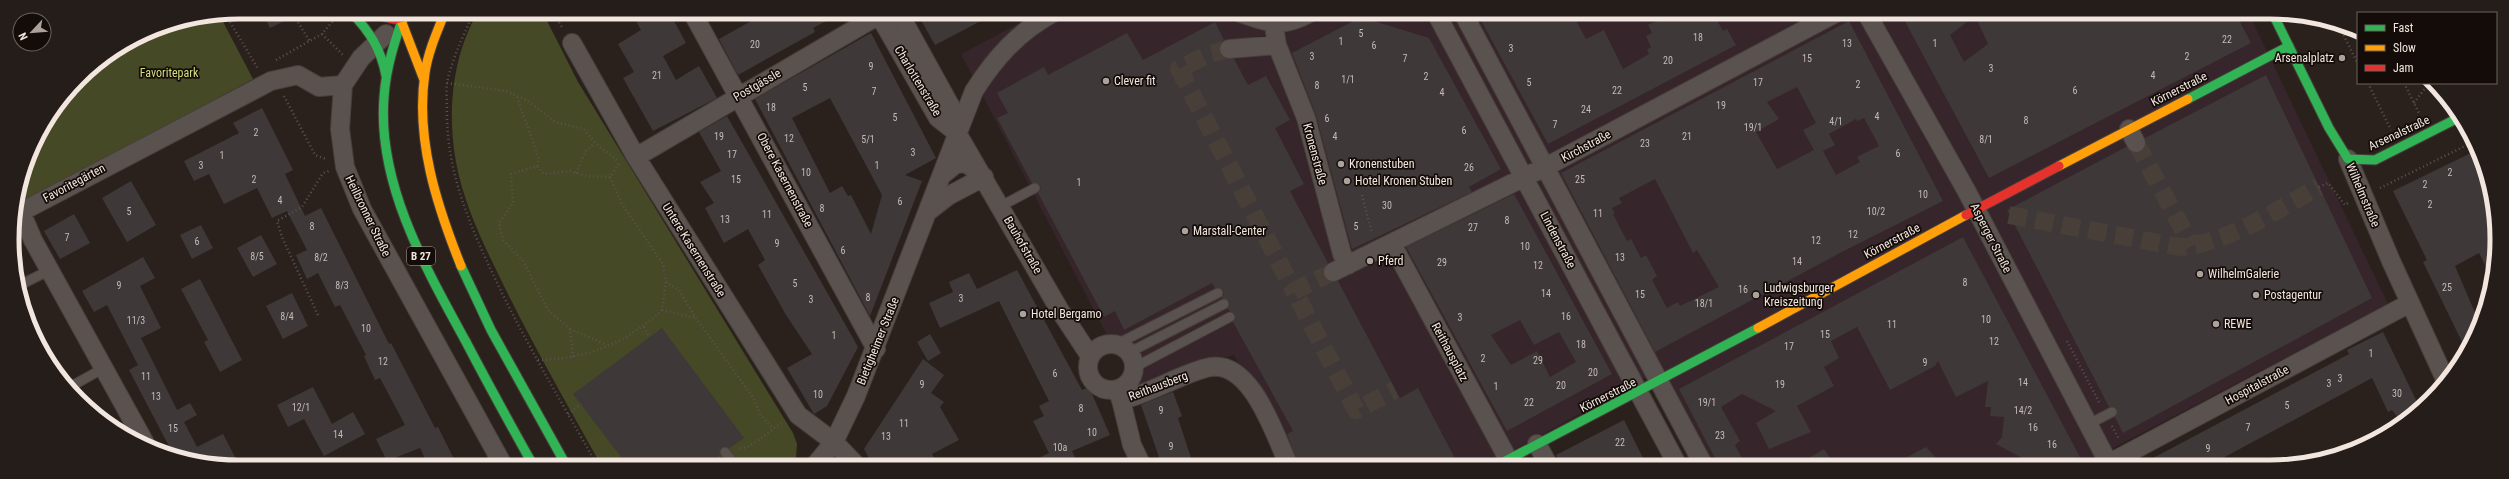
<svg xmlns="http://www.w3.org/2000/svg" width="2509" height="479" viewBox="0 0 2509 479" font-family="'Roboto Condensed',sans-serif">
<rect width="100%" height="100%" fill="#2b211c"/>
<path fill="#36252a" d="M1039,13L2249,14L2388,304L2079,466H1715L1662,368L1485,466H1293L1234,355L1133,386L1137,368L1136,359L1125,345L1110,341L961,54Z"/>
<path fill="#464925" d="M478,12H535L545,17L578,82L793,433L797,444L796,457L787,465H601C568,406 534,347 504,286C485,247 464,206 456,162C447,113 452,56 478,12Z
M220,16L253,79L17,206L29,152L79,78L153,29Z"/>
<path fill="#3e3839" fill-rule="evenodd" d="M262,12H303L270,28Z
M631,12H669L686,43L663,56L676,80L699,66L717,98L653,131L623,78L634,72L618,44L641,30Z
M767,12L815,13H842L813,28L815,32L738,75L719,39Z
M917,13H996L935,45Z
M1477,13H1572L1586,39L1604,30L1623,69L1649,54L1647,50L1651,47L1646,36L1652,33L1648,25L1660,19L1662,22L1679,13H1713L1723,31L1727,29L1736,45L1548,144Z
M1901,14H2236L2251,43L1989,178ZM1975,16L1988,44L1964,62L1950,35Z
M1361,17L1429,38L1501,169L1469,187L1472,192L1352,249L1316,115L1292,53Z
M1849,21L1943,201L1840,253L1655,352L1561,173ZM1797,87L1816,123L1803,130L1814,150L1777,169L1756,132L1779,119L1767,102ZM1864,118L1879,146L1857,157L1860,162L1836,175L1823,151L1835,145L1829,134L1856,119L1857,121ZM1655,179L1693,253L1697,250L1719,287L1680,306L1678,302L1667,308L1652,280L1657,276L1646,255L1641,258L1631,239L1627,241L1613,214L1615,213L1612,208L1622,203L1619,198Z
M1215,22L1224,40L1219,45L1221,55L1225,59H1234L1248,85L1266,76L1290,120L1275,128L1304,184L1290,191L1328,263L1323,271L1324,277L1332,282L1338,281L1400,398L1418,388L1459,466H1299L1287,434L1293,431L1233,322L1235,314L1227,309L1230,305L1229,301L1221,298L1224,294L1223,290L1215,288L1212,283L1124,330L1115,311L1104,317L1038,193L1041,189L1040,185L1032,183L997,118L1008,113L997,93L1044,67L1048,75L1127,33L1143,60Z
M871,33L936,158L905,175L922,181L870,316L755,99ZM830,98L882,195L871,234L851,195L848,196L842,186L830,193L792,118Z
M2266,75L2372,298L2123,433L2115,417L2117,409L2109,407L2007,210L2126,147L2135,153L2141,152L2146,144L2145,138Z
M262,108L293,170L285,174L305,216L321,208L389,344L391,343L435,428L438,427L457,465H428L420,448L387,461L376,439L405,425L380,378L375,380L364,356L366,355L340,305L335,307L318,273L307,279L296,255L307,250L287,211L272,218L257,188L224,204L209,174L194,181L184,161L239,133L233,123Z
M727,116L858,347L827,406L814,414L787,368L812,354L786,315L758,265L765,260L748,229L724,243L705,208L714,203L700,182L721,171L699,132Z
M2475,151L2489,180L2495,269L2492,279L2479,253L2455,266L2479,322L2473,340L2466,350L2423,262L2427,260L2393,191Z
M131,181L156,225L127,242L102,198Z
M1514,194L1612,374L1507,431L1406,247ZM1520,320L1534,345L1559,332L1576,362L1550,377L1537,351L1511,365L1491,335Z
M74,214L90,243L60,259L44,231Z
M201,225L213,248L192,259L180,235Z
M261,235L277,264L253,277L237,248Z
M1963,237L2080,457L2063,466H2037L1996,444L2002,437L2004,417L1990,416L1991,407H1985L1988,381L1956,397L1938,361L1935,366L1890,390L1857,327L1831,341L1839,358L1824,367L1834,386L1797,406L1811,432L1769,449L1756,423L1776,411L1742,394L1721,407L1740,441L1735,445L1746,466H1719L1679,389Z
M143,257L155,278L140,286L161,328L141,338L177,410L190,403L197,415L184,422L197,447L223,434L235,457L220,465H210L172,452L129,370L138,365L107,305L94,312L82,291Z
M1017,270L1082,390L1089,387L1110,435L1072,451L1077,462L1069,466H1022L1049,453L1033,421L1044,416L1039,406L1049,401L999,301L940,328L929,303L953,292L949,282L969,273L977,289Z
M200,279L242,360L220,372L204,342L208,340L181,289Z
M292,293L308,326L283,339L266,306Z
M662,328L744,438L730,448L722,447L720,455L706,465H627L573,394Z
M2383,332L2419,406L2401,422L2392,410L2388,412L2372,378L2208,466H2138L2349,354L2347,350Z
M930,334L941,353L928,361L917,342Z
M923,359L944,375L931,393L944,402L940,407L959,440L932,454L939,466H873L864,449Z
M313,387L332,424L353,412L365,434L324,456L304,419L288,427L277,405Z
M1173,392L1182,416L1178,418L1191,458L1186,459L1189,466H1162L1141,405Z
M1624,420L1647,466H1561L1556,455Z
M1926,447L1944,466H1890Z
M1824,449L1835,466H1795Z"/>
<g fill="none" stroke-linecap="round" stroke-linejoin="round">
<path stroke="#493f39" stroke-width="18" stroke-dasharray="18 9" stroke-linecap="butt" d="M1229,49L1209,54L1179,69L1294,291
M2136,143L2192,246
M2009,215L2180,247C2229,243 2276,210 2319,187
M1333,272L1294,291L1356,410L1395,390"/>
<defs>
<path id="lane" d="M1001,206L1035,188
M20,285L50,270
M1117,344L1218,293
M1130,352L1224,304
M1135,367L1230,317
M68,388L104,368
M2087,425L2112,412
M725,452L735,465"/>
<path id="street" d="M692,12L876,349
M878,13L938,118L957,133
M899,13L951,107L957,133L1059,309L1090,356
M1240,13C1271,23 1280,29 1310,13
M1272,13L1277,45L1306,118L1342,254L1348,265
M1436,13L1678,466
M1463,13L1704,466
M1867,14L1966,190L2110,466
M386,34L361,58L343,85L340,129L345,167L362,209L503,465
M572,43L636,157L798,415L834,442L857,466
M1229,49L1277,45
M2129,129L2136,143
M636,157L879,15
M2348,159L2391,261L2445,379
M930,210L948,196L984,177L966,163L956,164L941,176
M1392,244L1508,459
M1333,272L1553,163L1836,13
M1088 367a23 23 0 1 1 46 0a23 23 0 1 1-46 0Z
M1117,390L1121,400C1150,394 1176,376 1206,368C1250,355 1275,435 1289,466
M1121,400L1132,445L1142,466
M145,443L33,240L21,212L271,81L298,75L319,87L343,85
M1537,444L1549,466
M815,465L834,442L856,396L974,91C995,58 1018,32 1053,13
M2104,466L2410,303"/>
<path id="fast" d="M351,12C370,32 381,49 386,76
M405,12C395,40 386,67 384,97C377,183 425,267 465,340C487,382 510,424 533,465
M2273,14L2329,128L2348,159L2375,160L2458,118
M2188,99L2289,46
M461,266L491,330L566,465
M1496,466L1758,328"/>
<path id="slow" d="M394,12L401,20L424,80
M445,12C437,32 428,52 425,73C415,139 437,206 461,266
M2059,166L2188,99
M1758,328L1966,215"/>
<path id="jam" d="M363,12L394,19L426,12
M1966,215L2059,166"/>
</defs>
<use href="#lane" stroke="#483f3b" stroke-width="11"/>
<use href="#street" stroke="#483f3b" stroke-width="20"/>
<use href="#fast" stroke="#483f3b" stroke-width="11"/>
<use href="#slow" stroke="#483f3b" stroke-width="11"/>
<use href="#jam" stroke="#483f3b" stroke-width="11"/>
<path stroke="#5a534f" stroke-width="2.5" stroke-dasharray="1 3" stroke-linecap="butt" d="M292,12L310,42
M474,12C464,35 452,58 447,83C446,91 447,101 447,110C446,176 474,235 502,293C531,352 565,408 597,465
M553,12L563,29
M226,15L258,69
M2298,22L2309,17
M2340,28L2358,64
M322,34L343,55
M276,60L322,34L333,21
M447,83L506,91L528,101L555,122L584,129L595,143L617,160
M2368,83L2391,130
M2404,83L2420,115
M284,96L315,155L326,159
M517,97L539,159L537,166
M2414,103L2429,83
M619,164L610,177L622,204L663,264L666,282L679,290L696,318L754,399L760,414L772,428
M576,173L586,151L595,143
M2319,187L2328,183L2345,205L2348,203
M2380,188L2471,143
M1362,195L1372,233
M662,310L696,318
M318,315L282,237L277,221L302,207L323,173L329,171
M644,327L649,337
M570,329L607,345
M2067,341L2100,404
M573,357L570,329L548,310L523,261L503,240L499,223L513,203L511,174L537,166L544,174L570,171L587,176L610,177
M538,360C586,359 627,343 662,310L666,282
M568,414L581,404
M2112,426L2119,439
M740,448C750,450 772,428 784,422"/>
<use href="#lane" stroke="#59524e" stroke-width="9"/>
<use href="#street" stroke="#59524e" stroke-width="18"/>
<use href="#fast" stroke="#30b455" stroke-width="9"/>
<use href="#slow" stroke="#ff9f0a" stroke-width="9"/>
<use href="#jam" stroke="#e5322d" stroke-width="9"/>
</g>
<g fill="#aca19b" stroke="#130c08" stroke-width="1.5">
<circle cx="2342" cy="58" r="4"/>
<circle cx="1106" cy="81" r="4"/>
<circle cx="1341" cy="164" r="4"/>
<circle cx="1347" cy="181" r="4"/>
<circle cx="1185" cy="231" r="4"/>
<circle cx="1370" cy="261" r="4"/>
<circle cx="2200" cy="274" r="4"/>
<circle cx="1756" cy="295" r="4"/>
<circle cx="2256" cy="295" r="4"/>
<circle cx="1023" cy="314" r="4"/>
<circle cx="2216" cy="324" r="4"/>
</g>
<g text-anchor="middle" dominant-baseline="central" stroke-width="3.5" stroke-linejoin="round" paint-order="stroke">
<g font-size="10" fill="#c5bab6">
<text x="1361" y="33">5</text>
<text x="1698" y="37">18</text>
<text x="2227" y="39">22</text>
<text x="1341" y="41">1</text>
<text x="1847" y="43">13</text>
<text x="1935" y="43">1</text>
<text x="755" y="44">20</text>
<text x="1374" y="45">6</text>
<text x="1511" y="48">3</text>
<text x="1312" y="56">3</text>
<text x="2187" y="56">2</text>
<text x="1405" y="58">7</text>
<text x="1807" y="58">15</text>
<text x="1668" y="60">20</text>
<text x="871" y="66">9</text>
<text x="1991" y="68">3</text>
<text x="657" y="75">21</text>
<text x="2153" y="75">4</text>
<text x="1426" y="76">2</text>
<text x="1348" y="79">1/1</text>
<text x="1529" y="82">5</text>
<text x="1758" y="82">17</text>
<text x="1858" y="84">2</text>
<text x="1317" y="85">8</text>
<text x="805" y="87">5</text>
<text x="1617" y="90">22</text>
<text x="2075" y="90">6</text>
<text x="874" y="91">7</text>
<text x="1442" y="92">4</text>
<text x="1721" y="105">19</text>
<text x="771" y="107">18</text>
<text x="1586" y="109">24</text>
<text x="1877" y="116">4</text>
<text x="895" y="117">5</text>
<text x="1327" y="118">6</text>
<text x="2026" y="120">8</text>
<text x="1836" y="121">4/1</text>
<text x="1555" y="124">7</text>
<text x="1753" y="127">19/1</text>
<text x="1464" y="130">6</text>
<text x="256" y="132">2</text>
<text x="719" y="136">19</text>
<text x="1335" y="136">4</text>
<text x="1687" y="136">21</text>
<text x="789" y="138">12</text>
<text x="868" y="139">5/1</text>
<text x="1986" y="139">8/1</text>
<text x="1645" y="143">23</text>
<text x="913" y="152">3</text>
<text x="1898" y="153">6</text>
<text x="732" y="154">17</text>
<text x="222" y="155">1</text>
<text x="201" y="165">3</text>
<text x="877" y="165">1</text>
<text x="1469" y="167">26</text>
<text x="806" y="172">10</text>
<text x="2450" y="172">2</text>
<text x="254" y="179">2</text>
<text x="736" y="179">15</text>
<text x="1580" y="179">25</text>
<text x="1079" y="182">1</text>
<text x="2425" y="184">2</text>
<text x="1923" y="194">10</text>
<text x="280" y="200">4</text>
<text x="900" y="201">6</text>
<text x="2430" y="204">2</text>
<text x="1387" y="205">30</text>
<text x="822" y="208">8</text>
<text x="129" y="211">5</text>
<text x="1876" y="211">10/2</text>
<text x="1598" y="213">11</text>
<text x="767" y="214">11</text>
<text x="725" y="219">13</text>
<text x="1507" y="220">8</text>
<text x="312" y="226">8</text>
<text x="1356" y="226">5</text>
<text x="1473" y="227">27</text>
<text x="1853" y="234">12</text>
<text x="67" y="237">7</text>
<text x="1816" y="240">12</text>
<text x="197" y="241">6</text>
<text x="777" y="243">9</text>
<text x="1525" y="246">10</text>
<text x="843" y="250">6</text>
<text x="257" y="256">8/5</text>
<text x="321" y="257">8/2</text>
<text x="1620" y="257">13</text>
<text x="1797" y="261">14</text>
<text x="1442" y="262">29</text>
<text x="1538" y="265">12</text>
<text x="1965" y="282">8</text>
<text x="795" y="283">5</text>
<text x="119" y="285">9</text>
<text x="342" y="285">8/3</text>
<text x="2447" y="287">25</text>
<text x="1743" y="289">16</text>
<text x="1546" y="293">14</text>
<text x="1640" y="294">15</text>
<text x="868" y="297">8</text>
<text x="961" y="298">3</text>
<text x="811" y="299">3</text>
<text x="1704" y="303">18/1</text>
<text x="287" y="316">8/4</text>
<text x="1566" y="316">16</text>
<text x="1460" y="317">3</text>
<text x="1986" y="319">10</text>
<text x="136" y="320">11/3</text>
<text x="1892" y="324">11</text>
<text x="366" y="328">10</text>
<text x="1825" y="334">15</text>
<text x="834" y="335">1</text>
<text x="1994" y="341">12</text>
<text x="1581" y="344">18</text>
<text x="1789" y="346">17</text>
<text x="2371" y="353">1</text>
<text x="1483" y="358">2</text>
<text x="1538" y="360">29</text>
<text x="383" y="361">12</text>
<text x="1925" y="362">9</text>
<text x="1593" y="372">20</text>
<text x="1055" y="373">6</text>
<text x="146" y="376">11</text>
<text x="2340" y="378">3</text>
<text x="2023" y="382">14</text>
<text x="2329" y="383">3</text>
<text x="922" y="384">9</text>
<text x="1780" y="384">19</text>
<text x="1561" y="385">20</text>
<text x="1496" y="386">1</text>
<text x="2397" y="393">30</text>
<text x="818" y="394">10</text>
<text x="156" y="396">13</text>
<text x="1529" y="402">22</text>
<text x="1707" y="402">19/1</text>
<text x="2287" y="405">5</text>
<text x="301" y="407">12/1</text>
<text x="1081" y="408">8</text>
<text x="1161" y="410">9</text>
<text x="2023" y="410">14/2</text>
<text x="904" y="423">11</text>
<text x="2033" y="427">16</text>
<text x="2248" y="427">7</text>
<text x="173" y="428">15</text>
<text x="1092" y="432">10</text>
<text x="338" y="434">14</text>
<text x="1720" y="435">23</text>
<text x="886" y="436">13</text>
<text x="1620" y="442">22</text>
<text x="2052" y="444">16</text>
<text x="1171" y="446">9</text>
<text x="1060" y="447">10a</text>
<text x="2208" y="448">9</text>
</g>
<rect fill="#130c08" stroke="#afa59e" stroke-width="1" x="407" y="247" width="28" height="18" rx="3"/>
<g font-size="11" font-weight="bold" fill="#f2e6df">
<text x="421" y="256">B 27</text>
</g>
<g font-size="12" fill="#f2e6df" stroke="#130c08" text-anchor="start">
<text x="2334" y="58" text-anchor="end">Arsenalplatz</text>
<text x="1114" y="81">Clever fit</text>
<text x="1349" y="164">Kronenstuben</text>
<text x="1355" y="181">Hotel Kronen Stuben</text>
<text x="1193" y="231">Marstall-Center</text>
<text x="1378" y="261">Pferd</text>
<text x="2208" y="274">WilhelmGalerie</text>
<text x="1764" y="288">Ludwigsburger<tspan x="1764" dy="14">Kreiszeitung</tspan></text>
<text x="2264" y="295">Postagentur</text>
<text x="1031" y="314">Hotel Bergamo</text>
<text x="2224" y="324">REWE</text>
</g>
<g font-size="12" fill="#d4df81" stroke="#130c08">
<text x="169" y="73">Favoritepark</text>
</g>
<g font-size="12" fill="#f2e6df" stroke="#130c08">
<text transform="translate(918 81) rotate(59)">Charlottenstraße</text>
<text transform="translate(757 85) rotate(-30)">Postgässle</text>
<text transform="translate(2179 89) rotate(-27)">Körnerstraße</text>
<text transform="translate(2399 133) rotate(-25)">Arsenalstraße</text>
<text transform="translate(1586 146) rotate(-28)">Kirchstraße</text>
<text transform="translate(1315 154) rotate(75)">Kronenstraße</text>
<text transform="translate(785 180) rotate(62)">Obere Kasernenstraße</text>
<text transform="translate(74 183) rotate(-28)">Favoritegärten</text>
<text transform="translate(2363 195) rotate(67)">Wilhelmstraße</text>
<text transform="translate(368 216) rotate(64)">Heilbronner Straße</text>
<text transform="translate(1991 238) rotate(63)">Asperger Straße</text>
<text transform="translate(1558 240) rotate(62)">Lindenstraße</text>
<text transform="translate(1892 241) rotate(-28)">Körnerstraße</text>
<text transform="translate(1023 245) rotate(60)">Bauhofstraße</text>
<text transform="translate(694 250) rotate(58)">Untere Kasernenstraße</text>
<text transform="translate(878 341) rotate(-68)">Bietigheimer Straße</text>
<text transform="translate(1450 352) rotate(62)">Reithausplatz</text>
<text transform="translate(2257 385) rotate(-28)">Hospitalstraße</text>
<text transform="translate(1158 386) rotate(-21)">Reithausberg</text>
<text transform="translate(1608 395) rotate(-27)">Körnerstraße</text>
</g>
</g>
<path d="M0 0H2509V479H0ZM239 19H2270A220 220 0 0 1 2490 239V240A220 220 0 0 1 2270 460H239A220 220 0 0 1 19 240V239A220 220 0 0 1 239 19Z" fill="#251d19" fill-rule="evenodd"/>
<path fill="none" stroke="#f2e6df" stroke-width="5" d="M239 19H2270A220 220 0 0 1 2490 239V240A220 220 0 0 1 2270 460H239A220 220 0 0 1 19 240V239A220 220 0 0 1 239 19Z"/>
<rect x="2357" y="12" width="140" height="72" fill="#130c08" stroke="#6c635e"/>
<rect x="2365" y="25" width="20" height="6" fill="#30b455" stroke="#6c635e"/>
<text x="2393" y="32" font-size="12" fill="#f2e6df">Fast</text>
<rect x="2365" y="45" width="20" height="6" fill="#ff9f0a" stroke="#6c635e"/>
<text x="2393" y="52" font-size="12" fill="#f2e6df">Slow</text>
<rect x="2365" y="65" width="20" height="6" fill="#e5322d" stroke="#6c635e"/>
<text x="2393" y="72" font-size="12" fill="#f2e6df">Jam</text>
<g transform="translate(32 32) rotate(244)"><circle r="19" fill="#130c08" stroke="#6c635e"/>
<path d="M0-3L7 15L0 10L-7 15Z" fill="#aca19b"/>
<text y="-6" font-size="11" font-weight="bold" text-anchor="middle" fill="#f2e6df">N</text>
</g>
</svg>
